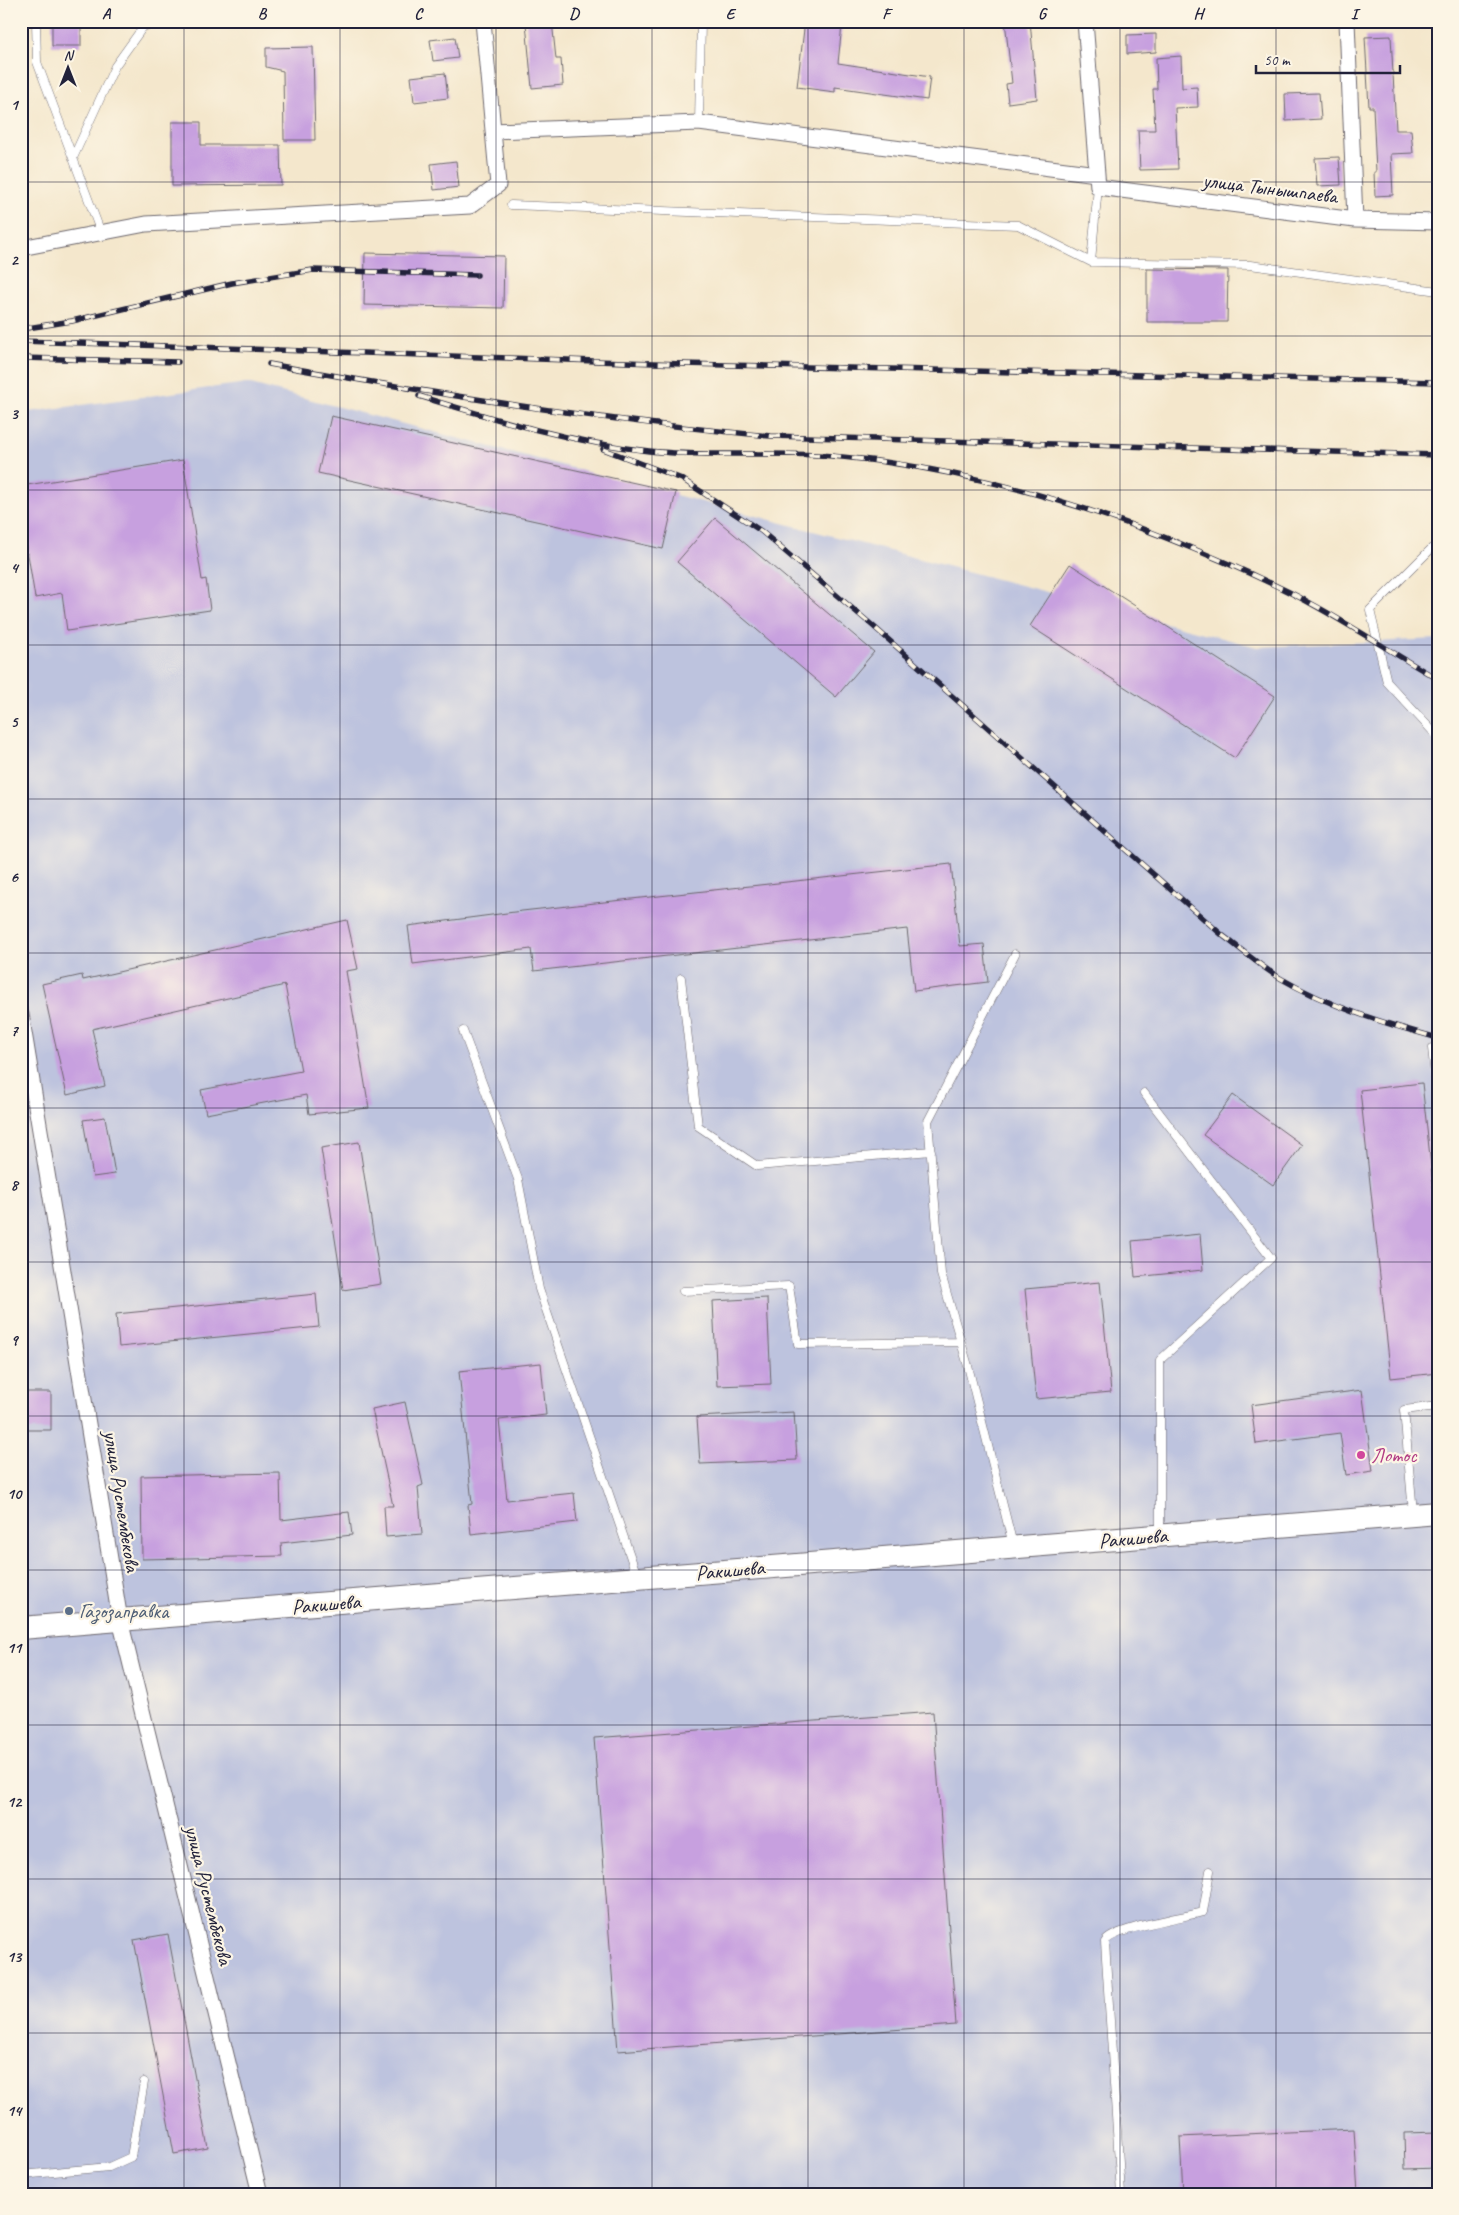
<svg xmlns="http://www.w3.org/2000/svg" width="1459" height="2215" viewBox="0 0 1459 2215" font-family="Caveat,sans-serif">
<rect width="100%" height="100%" fill="#fcf5e5"/>
<filter id="ink" filterUnits="userSpaceOnUse"><feTurbulence type="fractalNoise" baseFrequency=".02" numOctaves="2"/><feDisplacementMap in="SourceGraphic" scale="10" xChannelSelector="R" yChannelSelector="G"/><feConvolveMatrix kernelMatrix="1 2 1 2 8 2 1 2 1" color-interpolation-filters="sRGB"/></filter>
<filter id="wash" filterUnits="userSpaceOnUse"><feTurbulence type="fractalNoise" baseFrequency=".0096" numOctaves="4" result="noise"/><feDisplacementMap in="SourceGraphic" scale="20" xChannelSelector="R" yChannelSelector="G"/><feGaussianBlur stdDeviation="1.12" result="paint"/><feColorMatrix in="noise" values="0 0 0 0 0 0 0 0 0 0 0 0 0 0 0 0 0 1.4 0 .05"/><feComposite in="paint" operator="in"/></filter>
<g filter="url(#wash)">
<rect width="100%" height="100%" fill="#f4e7cc"/>
<path fill="#bdc3de" d="M247,383L1257,647L1438,639V2194H21V413Z"/>
<g id="blocks">
<path fill="#c7a0df" d="M52,21H81V46H52Z
M543,21H552L556,59H561L563,85L532,88L526,23Z
M805,21L842,25L838,63L930,77L927,100L835,87V92L797,87Z
M1005,21H1030L1037,99L1008,103L1006,84L1012,83Z
M1156,34V52L1127,54V35Z
M1391,36L1396,130H1411L1413,153L1391,154L1393,195L1375,196L1374,172H1376L1373,107H1369L1365,37Z
M455,37L458,58L433,61L430,40Z
M313,47L315,140H284L283,71L266,67V48Z
M1181,56L1182,88L1197,87L1198,107L1175,108L1178,169L1140,170L1138,130H1155L1153,89H1157L1156,58Z
M445,73L448,98L414,102L411,77Z
M1319,93L1321,119L1286,121L1285,94Z
M172,122H201V145H280L281,185L172,186Z
M1339,157L1341,185L1317,186L1315,158Z
M456,161L459,187L434,190L431,164Z
M365,253L504,256L503,308L364,305Z
M1147,269L1228,270L1227,322H1147Z
M331,416L676,492L663,549L318,473Z
M183,460L202,580L206,579L210,610L67,631L62,593L35,598L21,511V486Z
M715,518L874,652L836,697L677,562Z
M1070,564L1275,696L1235,758L1030,626Z
M951,864L960,946L984,944L988,982L914,991L907,929L534,971L531,949L413,964L408,926L522,911Z
M347,920L358,969L346,971L369,1108L309,1114L306,1095L206,1114L201,1090L301,1071L285,985L92,1029L105,1086L67,1095L42,984L82,975L83,980Z
M1422,1083L1438,1231V1373L1391,1378L1360,1090Z
M1233,1095L1302,1145L1273,1185L1203,1135Z
M105,1117L115,1174L93,1177L83,1120Z
M359,1142L381,1284L343,1290L321,1148Z
M1200,1234L1203,1270L1135,1277L1132,1241Z
M1100,1282L1111,1392L1036,1399L1025,1289Z
M316,1294L319,1327L119,1347L116,1314Z
M767,1298L771,1384L717,1386L713,1301Z
M541,1363L546,1415L499,1420L507,1500L574,1493L577,1522L471,1534L468,1505L472,1504L459,1371Z
M1362,1390L1373,1471L1346,1475L1340,1433L1256,1444L1251,1405Z
M21,1392H51V1430H21Z
M405,1402L423,1485L418,1487L422,1534L386,1537L384,1506H393L372,1409Z
M794,1412L797,1460L700,1464L697,1417Z
M280,1473L281,1520L349,1512L352,1535L281,1543L282,1556L142,1559L141,1476Z
M933,1712L956,2025L618,2051L594,1738Z
M168,1934L208,2148L174,2154L134,1940Z
M1354,2129L1358,2194H1183L1180,2137Z
M1438,2132V2168L1405,2169L1404,2133Z"/>
</g>
</g>
<g filter="url(#ink)">
<use href="#blocks" fill-opacity="0" stroke="#6c676e" stroke-width="1"/>
<g fill="none" stroke-linecap="round" stroke-linejoin="round">
<defs>
<path id="lane" d="M36,21L37,62L101,233
M699,123L701,21
M73,158L115,66L143,27L158,21
M1098,187L1091,262L1250,265L1438,291
M511,205L1018,225L1091,262
M1438,542L1370,610L1387,682L1438,737
M681,978L698,1126L757,1166L931,1151
M463,1031L518,1179L539,1289L637,1576
M1432,1048L1438,1102
M1144,1093L1271,1258L1160,1360V1533
M683,1291L789,1286L798,1344L961,1342
M1413,1513L1404,1410L1438,1406
M1013,1545L968,1366L941,1274L928,1121L1015,954
M21,2175L109,2167L131,2157L144,2082
M1121,2194L1105,1942C1112,1928 1186,1917 1203,1912L1210,1871"/>
<path id="street" d="M1085,21L1098,187L1355,220L1438,222
M1347,21L1355,220
M493,131L699,123L1097,174
M21,248L146,224L470,206L498,185L483,21
M21,1014L120,1620L260,2194"/>
<path id="secondary" d="M21,1628L1438,1513"/>
</defs>
<use href="#lane" stroke="#6c676e" stroke-width="9"/>
<use href="#street" stroke="#6c676e" stroke-width="17"/>
<use href="#secondary" stroke="#6c676e" stroke-width="24"/>
<use href="#lane" stroke="#fff" stroke-width="8"/>
<use href="#street" stroke="#fff" stroke-width="15"/>
<use href="#secondary" stroke="#fff" stroke-width="22"/>
<defs>
<path id="rail" d="M21,329L72,321L232,283L313,270L477,275
M21,341L683,364L1438,382
M21,358L178,362
M269,364C436,394 603,421 771,436L1438,455
M419,396C495,419 569,442 649,451C704,457 760,452 816,455C839,456 862,459 885,462C1026,482 1162,530 1289,592C1340,617 1388,651 1438,679
M603,449L682,479L761,531L873,626L1222,935C1241,949 1260,966 1280,978C1330,1007 1383,1023 1438,1038"/>
</defs>
<use href="#rail" stroke="#22223b" stroke-width="5.5"/>
<use href="#rail" stroke="#fcf5e5" stroke-width="4" stroke-dasharray="11" stroke-linecap="butt"/>
</g>
</g>
<path fill="none" stroke="#22223b" stroke-width="1" stroke-opacity="0.55" d="M184,21V2194M340,21V2194M496,21V2194M652,21V2194M808,21V2194M964,21V2194M1120,21V2194M1276,21V2194M21,182H1438M21,336H1438M21,490H1438M21,645H1438M21,799H1438M21,953H1438M21,1108H1438M21,1262H1438M21,1416H1438M21,1570H1438M21,1725H1438M21,1879H1438M21,2033H1438"/>
<circle fill="#d1479c" stroke="#fcf5e5" stroke-width="2" cx="1361" cy="1455" r="5"/>
<circle fill="#5c6f8a" stroke="#fcf5e5" stroke-width="2" cx="69" cy="1611" r="5"/>
<g text-anchor="middle" dominant-baseline="central" stroke-width="4.5" stroke-linejoin="round" paint-order="stroke">
<g font-size="21" fill="#22223b" stroke="#fcf5e5">
<text transform="translate(1270 188) rotate(7)">улица Тынышпаева</text>
<text transform="translate(122 1501) rotate(81)">улица Рустембекова</text>
<text transform="translate(1133 1538) rotate(-5)">Ракишева</text>
<text transform="translate(730 1570) rotate(-5)">Ракишева</text>
<text transform="translate(326 1604) rotate(-5)">Ракишева</text>
<text transform="translate(209 1895) rotate(76)">улица Рустембекова</text>
</g>
<g font-size="21" fill="#b23c85" stroke="#fcf5e5" text-anchor="start">
<text x="1371" y="1455">Лотос</text>
</g>
<g font-size="21" fill="#4e5e75" stroke="#fcf5e5" text-anchor="start">
<text x="79" y="1611">Газозаправка</text>
</g>
</g>
<rect width="1459" height="2215" fill="none" stroke="#fcf5e5" stroke-width="55"/>
<g transform="translate(68 68)" stroke="#fcf5e5" stroke-width="4" paint-order="stroke">
<path d="M0-4L9 19L0 12L-9 19Z" fill="#22223b"/>
<text y="-8" font-size="14" font-weight="bold" text-anchor="middle" fill="#22223b">N</text>
</g>
<path d="M1256 65v8h144v-8" fill="none" stroke="#22223b" stroke-width="2.5"/>
<text x="1264" y="65" font-size="15" fill="#22223b" stroke="#fcf5e5" stroke-width="4" paint-order="stroke">50 m</text>
<rect x="28" y="28" width="1404" height="2160" fill="none" stroke="#22223b" stroke-width="2"/>
<g font-size="16" text-anchor="middle" font-weight="bold" fill="#22223b">
<text x="106" y="19">A</text>
<text x="262" y="19">B</text>
<text x="418" y="19">C</text>
<text x="574" y="19">D</text>
<text x="730" y="19">E</text>
<text x="886" y="19">F</text>
<text x="1042" y="19">G</text>
<text x="1198" y="19">H</text>
<text x="1354" y="19">I</text>
<text x="14" y="110">1</text>
<text x="14" y="265">2</text>
<text x="14" y="419">3</text>
<text x="14" y="573">4</text>
<text x="14" y="727">5</text>
<text x="14" y="882">6</text>
<text x="14" y="1036">7</text>
<text x="14" y="1190">8</text>
<text x="14" y="1345">9</text>
<text x="14" y="1499">10</text>
<text x="14" y="1653">11</text>
<text x="14" y="1807">12</text>
<text x="14" y="1962">13</text>
<text x="14" y="2116">14</text>
</g>
</svg>
